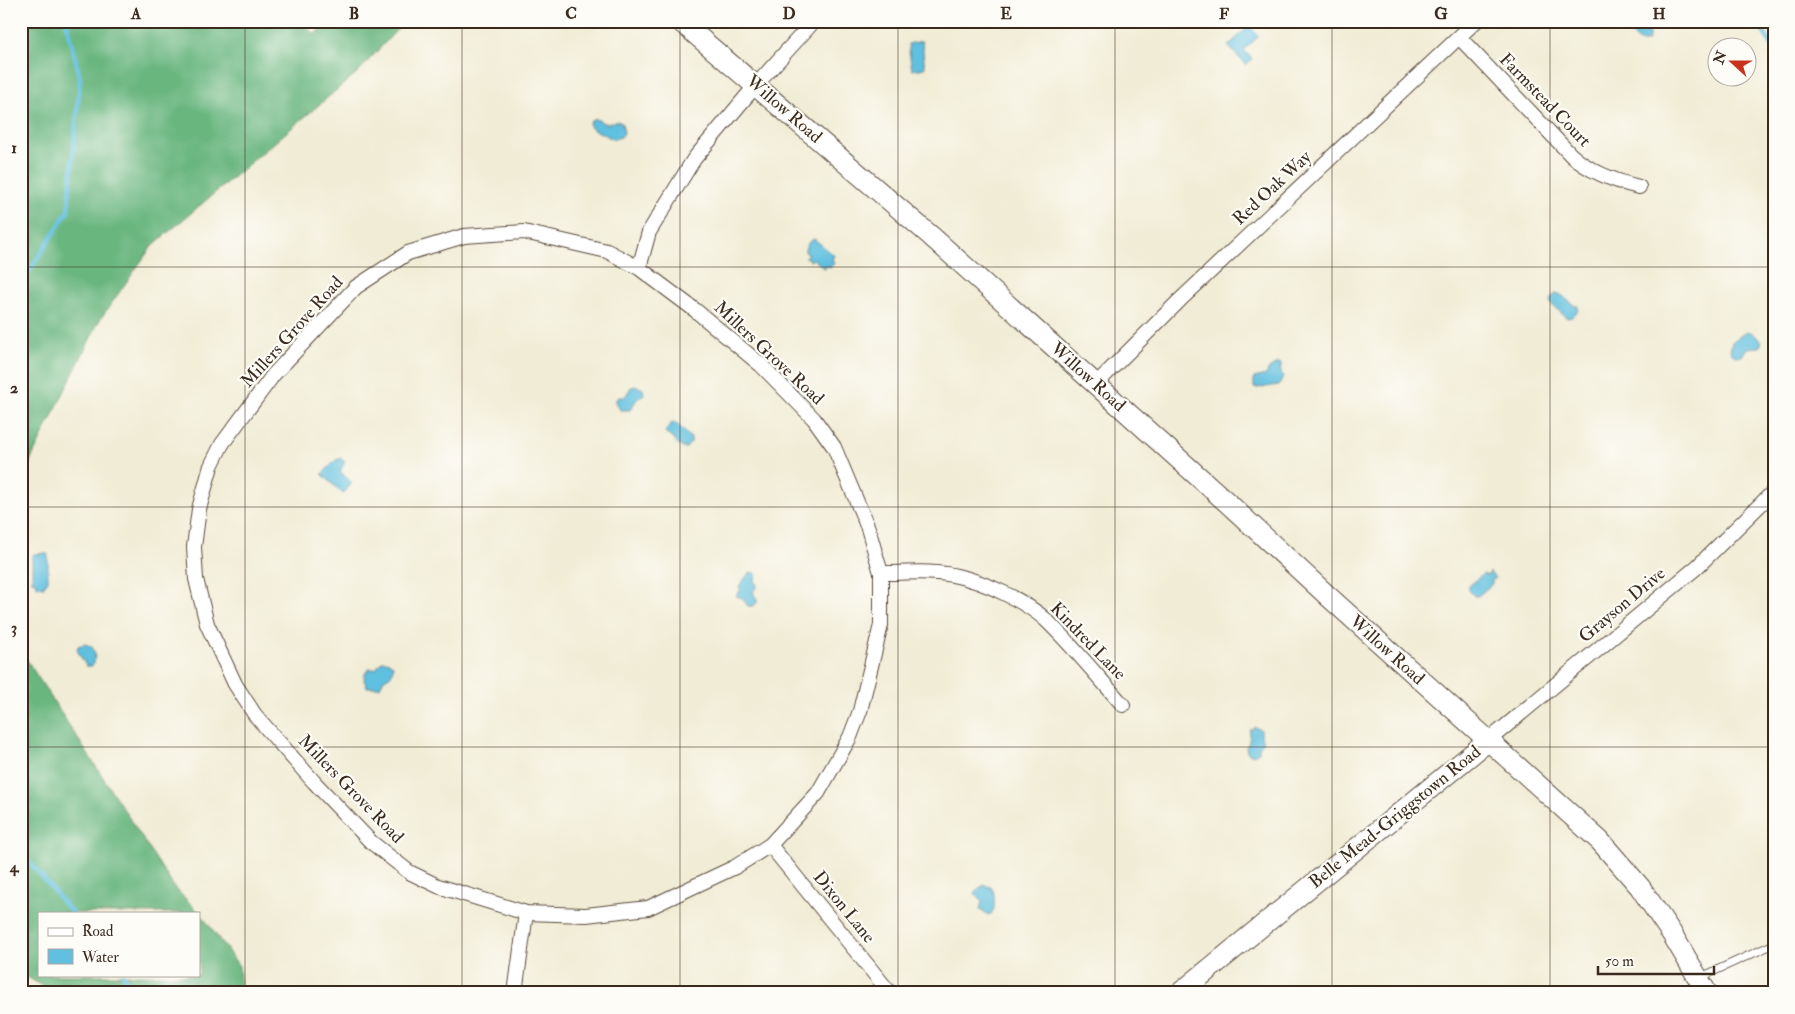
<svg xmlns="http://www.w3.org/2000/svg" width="1795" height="1014" viewBox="0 0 1795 1014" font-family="'IM FELL Double Pica',serif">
<rect width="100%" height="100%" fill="#fdfcf7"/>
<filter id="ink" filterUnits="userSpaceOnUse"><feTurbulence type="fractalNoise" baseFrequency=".02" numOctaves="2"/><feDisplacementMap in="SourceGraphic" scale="10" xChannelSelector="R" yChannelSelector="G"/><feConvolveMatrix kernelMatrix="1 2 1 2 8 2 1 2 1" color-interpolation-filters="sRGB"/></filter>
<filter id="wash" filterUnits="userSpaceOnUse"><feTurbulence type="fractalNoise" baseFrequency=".0096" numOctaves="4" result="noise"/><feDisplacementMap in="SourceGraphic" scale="20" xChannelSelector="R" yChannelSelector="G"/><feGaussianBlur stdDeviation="1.12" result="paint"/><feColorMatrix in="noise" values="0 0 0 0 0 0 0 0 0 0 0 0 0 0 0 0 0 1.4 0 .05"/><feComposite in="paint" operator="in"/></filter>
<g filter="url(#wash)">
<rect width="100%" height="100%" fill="#f1ecd5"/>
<path fill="#69b67f" stroke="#52704e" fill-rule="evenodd" d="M26,21H298L315,34L327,21H405L359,71L152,246L99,321L30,461L21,591V37Z
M21,651L174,887L200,913L239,966L241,993H53L21,973ZM39,913H199V975H39Z"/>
<path fill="#61c0df" stroke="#4e757e" d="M1623,21H1639C1645,27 1652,32 1648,41L1640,43L1633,35L1620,30L1619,25Z
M1249,26L1259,36L1244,50L1252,59L1246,65L1228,46Z
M922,41L925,68L912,70L908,44Z
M594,118L606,124L617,121L622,123L624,133L621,137L613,139L591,128L589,123Z
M814,239L834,255L832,260L835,262L831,267L828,266L824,268L813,259L811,261L805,257L808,254L805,252C805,245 808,242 814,239Z
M1555,294H1560L1575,306H1578V311L1572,317L1567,318L1551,304L1550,300Z
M1747,332H1751L1762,341L1760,347L1747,348L1742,356C1735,357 1733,356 1730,350L1732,342C1736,339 1743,333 1747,332Z
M1278,363L1281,364V367L1280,370L1283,376L1279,385C1270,386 1263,388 1254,388V378L1266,375L1269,369Z
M637,386L643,389L644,394L637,399L630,410H620L616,402V399L619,397H625L631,387Z
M672,423H676L691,438V443L686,448H682L665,432Z
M340,458L345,462L340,471L352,483L343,494L322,474L337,459L338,460Z
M46,553L48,555V581L46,584H44V587L37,586V583L32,581V556L34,554Z
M750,572L755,573L757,575L755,580L757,586L753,592L757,600V603L753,606H748L742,598L736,596L738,592L741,591L739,586Z
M1490,572L1495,578L1492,580V584L1478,596H1474L1469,590V586L1483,574L1488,575Z
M84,644L91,646L95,653L94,664L92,666H86L77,650L78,646Z
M382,661H387L393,665C393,674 391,676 384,679L380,687H367L364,680L365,673L369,669H376Z
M1255,727L1261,730V737L1264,742L1259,747V752L1253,755L1247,752L1246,747L1249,742L1250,730Z
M984,885L991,887C996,893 994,902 994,909L991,914L987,915L980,910L982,901L975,894L979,888Z"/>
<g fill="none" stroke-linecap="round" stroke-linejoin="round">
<path stroke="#61c0df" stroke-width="4.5" d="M1756,21L1774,48
M21,284L68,211L80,78L66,21
M21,852L72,913
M123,975L135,993"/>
</g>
</g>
<g filter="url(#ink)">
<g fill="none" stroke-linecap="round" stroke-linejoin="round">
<defs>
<path id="lane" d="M1699,978L1774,944"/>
<path id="street" d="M1459,37L1571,155C1590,172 1614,181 1639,187
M524,232L607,251L639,268L695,310L761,365L814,419L834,447L868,528L881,573V625L860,711L850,737L818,793L770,845L735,867L648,908L586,915L526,913L438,886L409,872L371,842L314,782L255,715L235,684L207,624L196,579L194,547L199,509L211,466L222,444L274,374L356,287L408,253L464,236Z
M639,268L649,232L694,159L756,85L814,21
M1096,384L1180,300L1476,21
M881,573C906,573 933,570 957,576C985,582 1025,601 1046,620C1073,646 1098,677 1123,705
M1489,740L1697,567L1774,491
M770,845L890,993
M515,993L526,913"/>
<path id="secondary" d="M680,21L931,236L1231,506L1329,597L1600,841L1640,887L1672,934L1707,993
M1180,993L1489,740"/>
</defs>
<use href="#lane" stroke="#564739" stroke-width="9"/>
<use href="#street" stroke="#564739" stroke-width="16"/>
<use href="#secondary" stroke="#564739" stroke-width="22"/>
<use href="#lane" stroke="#fff" stroke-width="7"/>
<use href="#street" stroke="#fff" stroke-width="14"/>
<use href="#secondary" stroke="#fff" stroke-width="20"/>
</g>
</g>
<path fill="none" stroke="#3b2a1e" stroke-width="1" stroke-opacity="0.55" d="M245,21V993M462,21V993M680,21V993M898,21V993M1115,21V993M1332,21V993M1550,21V993M21,267H1774M21,507H1774M21,747H1774"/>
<g text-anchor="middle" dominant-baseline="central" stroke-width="4.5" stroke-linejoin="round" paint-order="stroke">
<g font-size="18" fill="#3b2a1e" stroke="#fdfcf7">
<text transform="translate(1545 100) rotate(46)">Farmstead Court</text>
<text transform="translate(784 109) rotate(41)">Willow Road</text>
<text transform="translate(1272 188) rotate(-43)">Red Oak Way</text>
<text transform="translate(292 332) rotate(-48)">Millers Grove Road</text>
<text transform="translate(769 353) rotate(43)">Millers Grove Road</text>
<text transform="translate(1088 377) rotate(42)">Willow Road</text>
<text transform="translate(1622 605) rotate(-40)">Grayson Drive</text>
<text transform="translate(1088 641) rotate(46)">Kindred Lane</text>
<text transform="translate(1387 650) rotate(42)">Willow Road</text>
<text transform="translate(351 789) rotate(46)">Millers Grove Road</text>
<text transform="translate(1395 817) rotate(-39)">Belle Mead-Griggstown Road</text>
<text transform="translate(844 907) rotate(51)">Dixon Lane</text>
</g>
</g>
<rect width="1795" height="1014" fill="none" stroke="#fdfcf7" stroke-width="55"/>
<rect x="38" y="912" width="162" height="65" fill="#fdfcf7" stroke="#afa8a0"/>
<rect x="48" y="928" width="25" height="8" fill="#ffffff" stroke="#afa8a0"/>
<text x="82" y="936" font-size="15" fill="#3b2a1e">Road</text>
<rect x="48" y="949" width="25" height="15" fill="#61c0df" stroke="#afa8a0"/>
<text x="82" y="962" font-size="15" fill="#3b2a1e">Water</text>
<g transform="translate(1732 62) rotate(291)"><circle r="24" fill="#fdfcf7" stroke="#afa8a0"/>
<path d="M0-4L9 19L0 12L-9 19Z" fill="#c8321e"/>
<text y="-8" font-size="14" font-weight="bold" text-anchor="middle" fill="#3b2a1e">N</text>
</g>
<path d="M1598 966v8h116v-8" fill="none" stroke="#3b2a1e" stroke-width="2.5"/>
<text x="1605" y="966" font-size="15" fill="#3b2a1e" stroke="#fdfcf7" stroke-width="4" paint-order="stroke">50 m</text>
<rect x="28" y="28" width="1740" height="958" fill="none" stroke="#3b2a1e" stroke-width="2"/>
<g font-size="16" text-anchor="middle" font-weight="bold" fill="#3b2a1e">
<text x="136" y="19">A</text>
<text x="354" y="19">B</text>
<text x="571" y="19">C</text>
<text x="789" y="19">D</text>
<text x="1006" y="19">E</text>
<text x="1224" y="19">F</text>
<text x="1441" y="19">G</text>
<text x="1659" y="19">H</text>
<text x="14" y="153">1</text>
<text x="14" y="393">2</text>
<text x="14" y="633">3</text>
<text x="14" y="872">4</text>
</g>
</svg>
